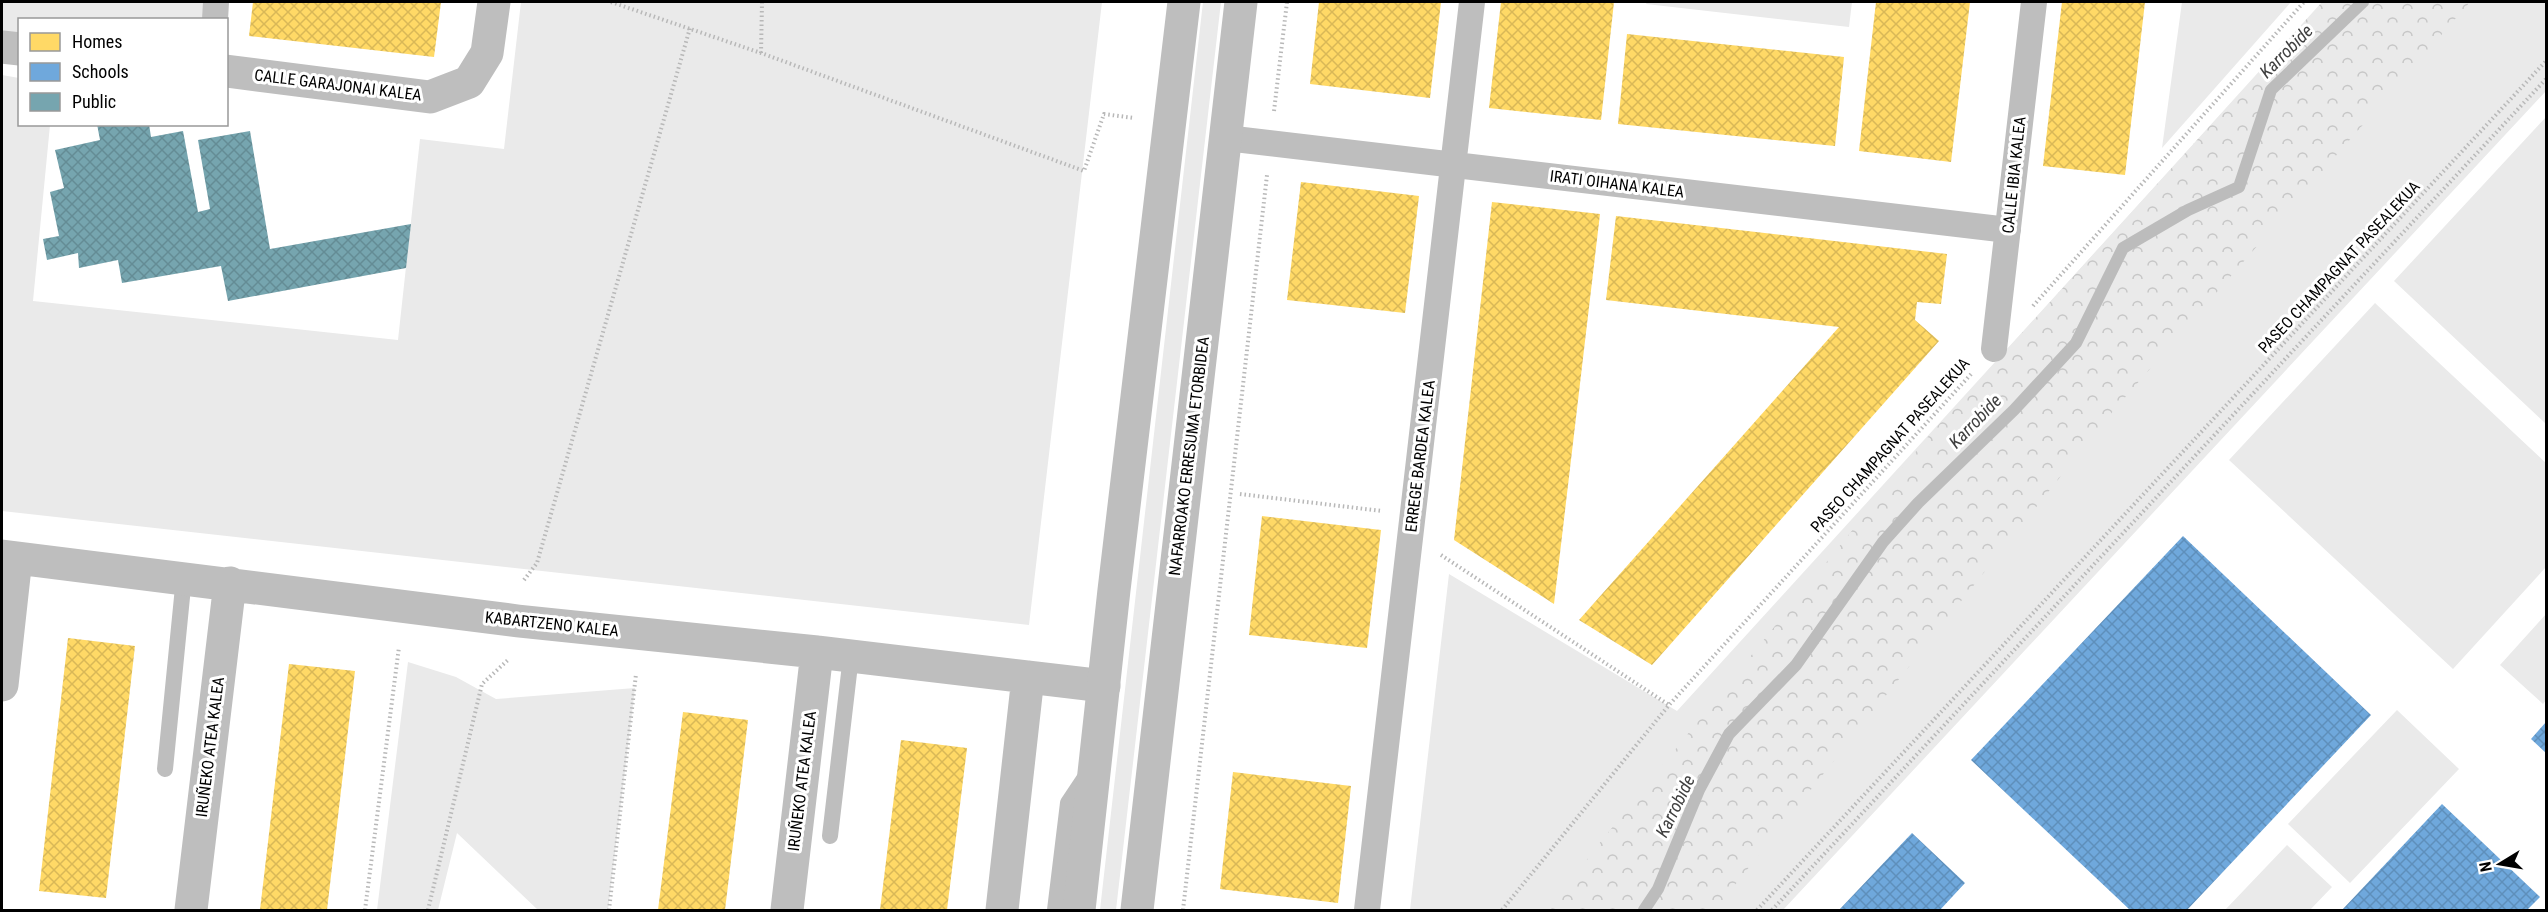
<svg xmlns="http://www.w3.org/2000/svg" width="2548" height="912" viewBox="0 0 2548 912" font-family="'Roboto Condensed',sans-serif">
<defs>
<pattern id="forest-crowns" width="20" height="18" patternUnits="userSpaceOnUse" patternTransform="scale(1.5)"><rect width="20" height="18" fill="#eaeaea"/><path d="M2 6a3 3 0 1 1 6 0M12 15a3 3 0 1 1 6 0" fill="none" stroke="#c7c7c7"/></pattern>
<pattern id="homes-cross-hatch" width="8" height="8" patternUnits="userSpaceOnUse" patternTransform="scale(1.5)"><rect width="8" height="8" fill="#ffd966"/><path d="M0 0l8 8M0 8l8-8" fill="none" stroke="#d9b857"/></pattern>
<pattern id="schools-cross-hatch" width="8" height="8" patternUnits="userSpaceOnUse" patternTransform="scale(1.5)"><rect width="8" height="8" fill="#6fa8dc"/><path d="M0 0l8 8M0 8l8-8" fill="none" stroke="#5e8fbb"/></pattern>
<pattern id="public-cross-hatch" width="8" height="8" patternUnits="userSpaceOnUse" patternTransform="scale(1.5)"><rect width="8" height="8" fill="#76a5af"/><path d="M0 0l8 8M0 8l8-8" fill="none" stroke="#648c95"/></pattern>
</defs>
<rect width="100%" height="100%" fill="#fff"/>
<path fill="#eaeaea" d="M2,2H216L215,19L20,20L19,49L2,47Z
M521,2H1102L1029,625L2,511V75L19,78L20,124L50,125L33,301L398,340L420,139L504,149Z
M1203,2H1221L1116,910H1100Z
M1647,2H1852L1849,27L1646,4Z
M2182,2H2291L2162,148Z
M2323,2H2546V91L1783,910H1410L1449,574L1677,711Z
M2546,117V424L2394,281Z
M2375,303L2546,463V567L2453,669L2229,460Z
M2546,614V700L2543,704L2500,665Z
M408,662L456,677L496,699L635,688L608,910H538L457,833L438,910H377Z
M2397,710L2459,769L2350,883L2288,824Z
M2287,845L2332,887L2310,910H2225Z"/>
<path fill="url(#forest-crowns)" d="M2322,2H2470L2108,417L1715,910H1550L1594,850L1926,439Z"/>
<path fill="url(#homes-cross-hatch)" d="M253,2H441L434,57L249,36Z
M1319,2H1441L1430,98L1310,84Z
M1501,2H1614L1601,120L1489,108Z
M1876,2H1970L1951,162L1859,151Z
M2062,2H2145L2125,175L2043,166Z
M1627,34L1844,57L1835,146L1618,124Z
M1301,182L1419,196L1405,313L1287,300Z
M1492,202L1600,214L1554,604L1454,540Z
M1616,216L1947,254L1941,304L1917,302L1915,320L1939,341L1652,665L1579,620L1839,327L1606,300Z
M1262,516L1381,530L1367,648L1249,635Z
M68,638L135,646L106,898L39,891Z
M289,664L355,671L327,910H260Z
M683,712L748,720L725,910H658Z
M901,740L967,748L947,910H880Z
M1233,772L1351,786L1338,903L1220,889Z"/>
<path fill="url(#schools-cross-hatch)" d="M2183,536L2371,715L2187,910H2130L1971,760Z
M2546,722V753L2531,739Z
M2442,804L2540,897L2527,910H2342Z
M1912,833L1965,883L1940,910H1839Z"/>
<path fill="url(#public-cross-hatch)" d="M97,124H149L151,137L183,131L198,212L210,209L198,140L250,131L270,249L411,224L406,268L228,301L221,266L122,283L118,260L79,268L78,253L47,260L43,239L59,236L50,192L64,188L55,150L100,140Z"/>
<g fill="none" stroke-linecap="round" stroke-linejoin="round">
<path stroke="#bcbcbc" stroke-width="12" d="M1644,910L1658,889L1699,790L1729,734L1796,665L1883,542L1918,503L2014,410L2076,343L2123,248L2188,210L2239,187L2271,90L2363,2"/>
<path stroke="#b8b8b8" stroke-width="4" stroke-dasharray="1.5 3" stroke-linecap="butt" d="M611,2L761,53L1084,171L1104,114L1134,118
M761,53L762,2
M1274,111L1287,2
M2033,306L2304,2
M1240,494L1382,511
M1441,555L1669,705
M524,580L537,563L690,28
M365,910L399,647
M428,910L482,684L509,659
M609,910L636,674
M1183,910L1267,175
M1502,910L1669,705L1973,372
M1757,910L2546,61
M1772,910L2546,79"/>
<path stroke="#bebebe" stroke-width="16" d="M165,769L184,577
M830,836L851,656
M1055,910L1068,803L1088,773"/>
<path stroke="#bebebe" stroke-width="26" d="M215,20L216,2
M1226,138L2008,230
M1994,349L2034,2
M1367,910L1472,2"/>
<path stroke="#bebebe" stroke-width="33" d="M2,47L20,49
M226,71L430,97L469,82L487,53L494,2
M2,556L518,621L817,652L1104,686
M2,685L16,558
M191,910L230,583
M787,910L817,652
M1002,910L1028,677"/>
<path stroke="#bebebe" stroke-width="33" d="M1079,910L1114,590L1184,2
M1137,910L1241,2"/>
</g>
<g text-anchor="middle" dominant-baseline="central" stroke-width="6" stroke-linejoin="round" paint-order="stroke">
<g font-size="16" fill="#000" stroke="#fff">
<text transform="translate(338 85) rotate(7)">CALLE GARAJONAI KALEA</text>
<text transform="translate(2014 175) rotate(-84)">CALLE IBIA KALEA</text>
<text transform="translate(1617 184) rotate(7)">IRATI OIHANA KALEA</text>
<text transform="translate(2339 267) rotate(-47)">PASEO CHAMPAGNAT PASEALEKUA</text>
<text transform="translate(1890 445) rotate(-48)">PASEO CHAMPAGNAT PASEALEKUA</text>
<text transform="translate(1189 456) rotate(-83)">NAFARROAKO ERRESUMA ETORBIDEA</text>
<text transform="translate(1420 456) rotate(-83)">ERREGE BARDEA KALEA</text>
<text transform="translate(552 624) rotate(6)">KABARTZENO KALEA</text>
<text transform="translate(210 747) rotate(-83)">IRUÑEKO ATEA KALEA</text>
<text transform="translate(802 781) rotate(-83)">IRUÑEKO ATEA KALEA</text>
</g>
<g font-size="18" font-style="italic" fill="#404040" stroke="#fff">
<text transform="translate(2286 51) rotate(-45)">Karrobide</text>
<text transform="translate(1975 421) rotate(-46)">Karrobide</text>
<text transform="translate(1675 806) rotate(-64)">Karrobide</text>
</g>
</g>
<rect width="2548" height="912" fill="none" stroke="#000000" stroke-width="6"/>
<rect x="18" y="18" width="210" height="108" fill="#ffffff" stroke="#999999" stroke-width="1.5"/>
<rect x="30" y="33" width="30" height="18" fill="#ffd966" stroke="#999999" stroke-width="1.5"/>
<text x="72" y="48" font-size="18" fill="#000000">Homes</text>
<rect x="30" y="63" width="30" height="18" fill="#6fa8dc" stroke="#999999" stroke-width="1.5"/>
<text x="72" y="78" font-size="18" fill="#000000">Schools</text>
<rect x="30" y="93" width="30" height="18" fill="#76a5af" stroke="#999999" stroke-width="1.5"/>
<text x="72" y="108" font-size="18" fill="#000000">Public</text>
<g transform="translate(2500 864) rotate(259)" stroke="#ffffff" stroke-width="4.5" paint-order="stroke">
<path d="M0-4.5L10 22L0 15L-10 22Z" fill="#000000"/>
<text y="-9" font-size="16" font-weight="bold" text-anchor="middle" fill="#000000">N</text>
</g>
</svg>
